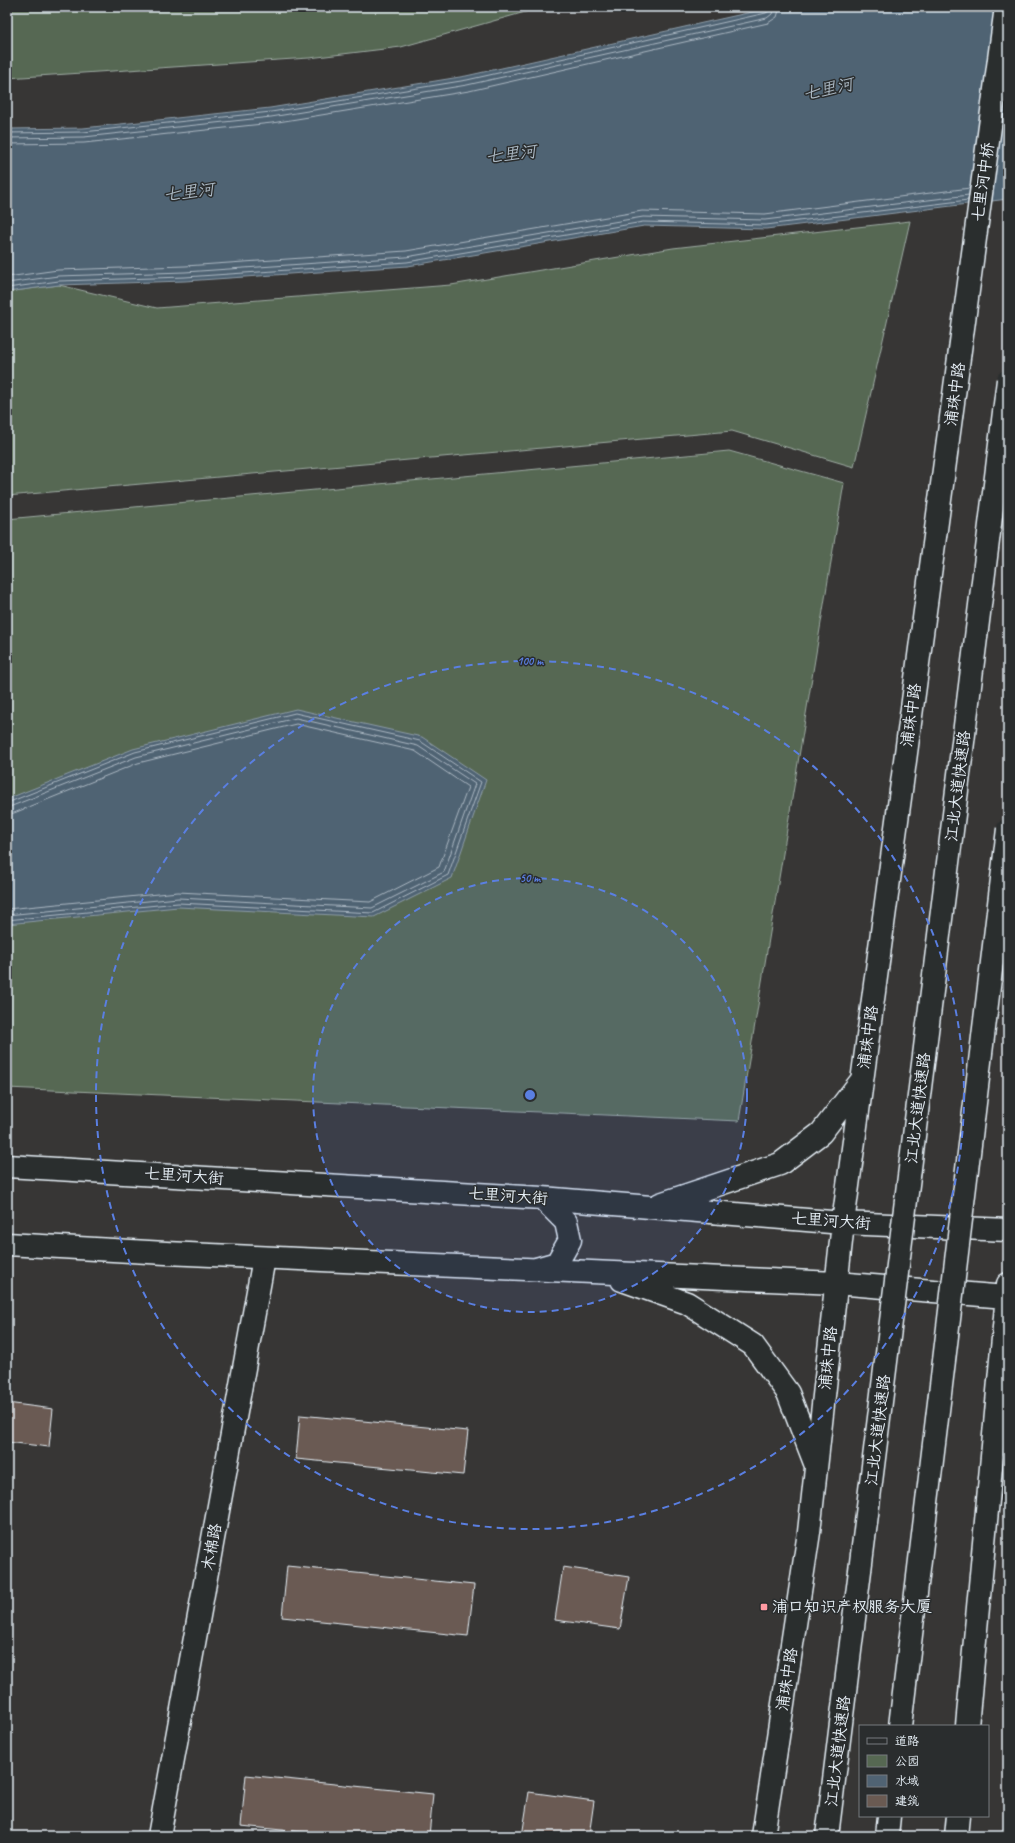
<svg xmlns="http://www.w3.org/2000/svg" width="1015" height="1843" viewBox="0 0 1015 1843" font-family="Caveat,'LXGW WenKai TC',sans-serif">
<rect width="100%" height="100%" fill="#373635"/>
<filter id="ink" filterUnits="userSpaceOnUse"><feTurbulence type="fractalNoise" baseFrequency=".025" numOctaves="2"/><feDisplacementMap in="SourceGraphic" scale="8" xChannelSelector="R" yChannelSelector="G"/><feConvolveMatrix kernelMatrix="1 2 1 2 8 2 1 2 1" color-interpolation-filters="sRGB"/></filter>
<g filter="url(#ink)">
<path fill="#566852" stroke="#9faca5" d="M7,7H543L401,47L309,58L7,78Z
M910,221L854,467L732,431L7,496V292L59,285L157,308L451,285L673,248Z
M729,451L844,483L739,1121L7,1088V519Z"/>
<path fill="#506373" stroke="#8d9ca8" d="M774,7H1008V199L766,229L644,226L408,266L185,281L59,285L7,292V129L83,128L270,108L466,76Z
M296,709L422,737L486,780L452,878L374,917L178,907L7,924V799L133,749Z"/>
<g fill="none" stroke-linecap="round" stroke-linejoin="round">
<path stroke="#abb8c3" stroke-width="1" d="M7,133L83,132L271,112L467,80L766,13L769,11V7
M7,138L84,137L271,117L467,85L767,18L772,14L774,7
M7,144L84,143L272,123L469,91L768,23L777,17L780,7
M7,277L58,270L185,266L406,251L642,211L765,214L970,188
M7,283L58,276L185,272L406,257L643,217L765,220L969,195
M7,288L59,281L185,277L407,262L643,222L766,225L968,200
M7,803L135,752L295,713L420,741L481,782L448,875L373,913L178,903L7,920
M7,808L136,757L296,718L418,746L475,784L444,872L372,908L178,898L7,915
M7,814L14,813L138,763L296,724L415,751L468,787L439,867L370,902L178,892L7,909"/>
</g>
<path fill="#6a5a52" stroke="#e8f1f8" d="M7,1403L53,1409L49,1447L7,1442Z
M300,1415L468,1431L463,1475L296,1459Z
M287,1566L474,1585L468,1636L282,1617Z
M563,1567L629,1577L620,1629L555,1620Z
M246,1775L433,1794L429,1836H343L241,1826Z
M529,1792L594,1801L589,1836H522Z"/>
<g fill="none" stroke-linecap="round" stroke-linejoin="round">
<defs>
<path id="minor" d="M159,1836L264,1258"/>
<path id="major" d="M7,1166L542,1198L843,1223L1008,1230
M660,1204L780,1164L821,1133L861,1081
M7,1244L166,1253L836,1283L1006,1297
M536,1269L557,1263L570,1240L566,1222L542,1198
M622,1280L687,1303L753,1345L788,1393L815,1463
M967,1726L1008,1284
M763,1836L809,1532L843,1223L1006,7
M956,1836L958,1816"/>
<path id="highway" d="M887,1836L889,1816"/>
</defs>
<use href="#minor" stroke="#e8f1f8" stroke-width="25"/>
<use href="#major" stroke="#e8f1f8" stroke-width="25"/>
<use href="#highway" stroke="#e8f1f8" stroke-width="25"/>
<use href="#minor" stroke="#2a2d2e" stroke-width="22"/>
<use href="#major" stroke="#2a2d2e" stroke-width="22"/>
<use href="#highway" stroke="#2a2d2e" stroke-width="22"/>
<defs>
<path id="highway-bridge" d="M900,1726L1008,829
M827,1836L1008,380"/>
</defs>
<use href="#highway-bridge" stroke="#e8f1f8" stroke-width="25" stroke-linecap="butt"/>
<use href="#highway-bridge" stroke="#2a2d2e" stroke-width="22"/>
</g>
</g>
<circle cx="530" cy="1095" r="217" fill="#5a7fe2" fill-opacity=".12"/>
<g fill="none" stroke="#5a7fe2" stroke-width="2" stroke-dasharray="7 5">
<circle cx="530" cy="1095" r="217"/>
<circle cx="530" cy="1095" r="434"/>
</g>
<rect fill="#ff9aa2" stroke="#2a2d2e" stroke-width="1.5" x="760" y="1603" width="8" height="8" rx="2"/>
<g text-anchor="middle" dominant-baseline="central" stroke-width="3" stroke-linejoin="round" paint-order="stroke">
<g font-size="16" fill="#e8f1f8" stroke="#2a2d2e">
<text transform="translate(983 182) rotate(-82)">七里河中桥</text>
<text transform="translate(955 394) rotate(-82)">浦珠中路</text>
<text transform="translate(911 715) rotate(-82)">浦珠中路</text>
<text transform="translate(958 786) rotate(-83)">江北大道快速路</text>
<text transform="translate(868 1037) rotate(-82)">浦珠中路</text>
<text transform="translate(918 1108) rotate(-83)">江北大道快速路</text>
<text transform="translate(184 1176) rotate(4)">七里河大街</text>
<text transform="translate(508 1196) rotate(4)">七里河大街</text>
<text transform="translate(831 1221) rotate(4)">七里河大街</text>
<text transform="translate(828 1358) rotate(-84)">浦珠中路</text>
<text transform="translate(878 1430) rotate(-83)">江北大道快速路</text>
<text transform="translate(212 1547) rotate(-80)">木棉路</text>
<text transform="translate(787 1679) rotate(-81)">浦珠中路</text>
<text transform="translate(838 1751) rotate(-83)">江北大道快速路</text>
</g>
<g font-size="16" fill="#e8f1f8" stroke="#2a2d2e" text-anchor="start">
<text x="772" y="1607">浦口知识产权服务大厦</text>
</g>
<g font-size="17" font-style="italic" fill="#abb8c3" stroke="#2a2d2e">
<text transform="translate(828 89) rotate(-12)">七里河</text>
<text transform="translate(511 154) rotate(-7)">七里河</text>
<text transform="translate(189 192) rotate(-7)">七里河</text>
</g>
</g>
<circle cx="530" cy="1095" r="6" fill="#5a7fe2" stroke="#2a2d2e" stroke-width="2"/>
<g font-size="12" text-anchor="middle" font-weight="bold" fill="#5a7fe2" stroke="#2a2d2e" stroke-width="3" stroke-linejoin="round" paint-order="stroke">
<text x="530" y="665">100 m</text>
<text x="530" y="882">50 m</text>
</g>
<rect width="1015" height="1843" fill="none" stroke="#2a2d2e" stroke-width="24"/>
<rect x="12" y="12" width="991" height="1819" fill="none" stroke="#e8f1f8" stroke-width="1.5" filter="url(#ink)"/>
<rect x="859" y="1725" width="130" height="92" fill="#2a2d2e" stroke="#767b7f"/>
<rect x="867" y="1738" width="20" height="6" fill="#2a2d2e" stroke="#767b7f"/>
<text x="895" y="1745" font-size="12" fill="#e8f1f8">道路</text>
<rect x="867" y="1755" width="20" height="12" fill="#566852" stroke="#767b7f"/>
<text x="895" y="1765" font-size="12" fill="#e8f1f8">公园</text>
<rect x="867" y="1775" width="20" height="12" fill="#506373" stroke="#767b7f"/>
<text x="895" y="1785" font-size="12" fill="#e8f1f8">水域</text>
<rect x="867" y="1795" width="20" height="12" fill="#6a5a52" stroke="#767b7f"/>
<text x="895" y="1805" font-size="12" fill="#e8f1f8">建筑</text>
</svg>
